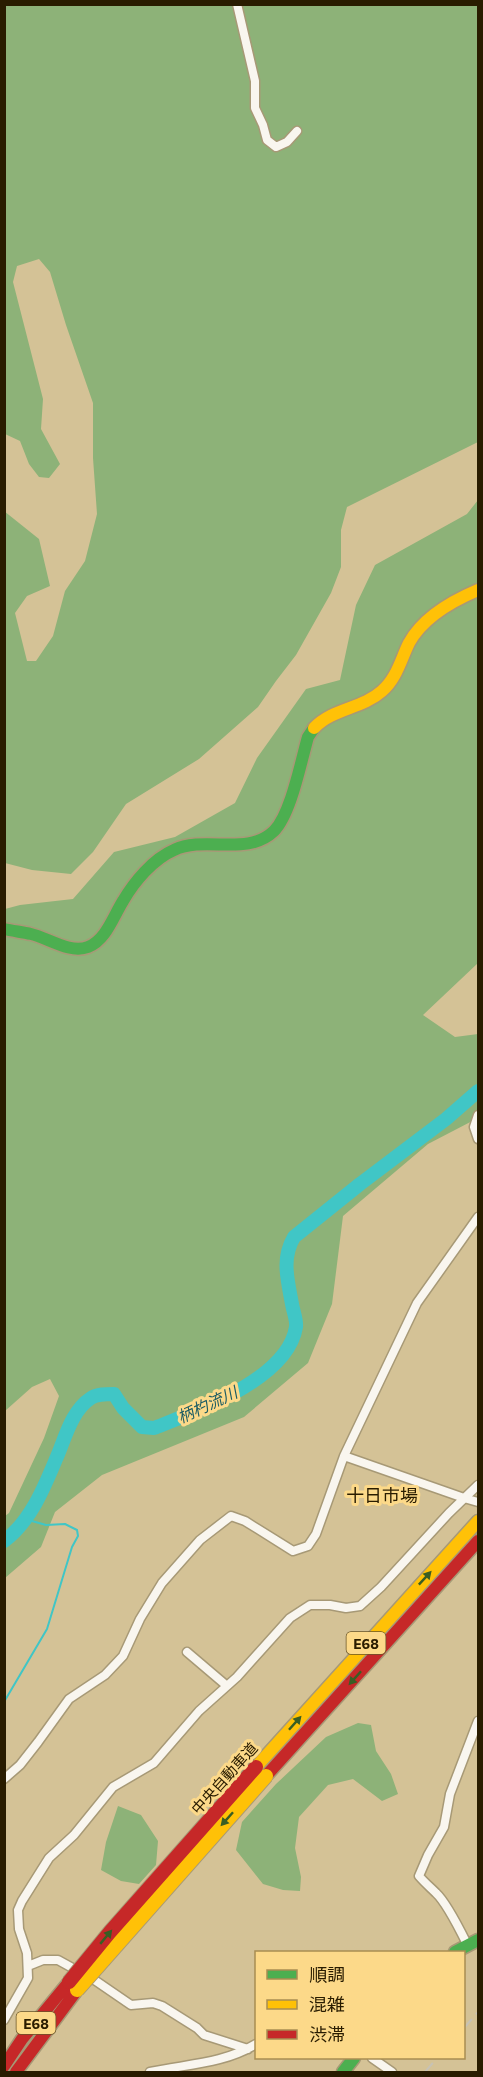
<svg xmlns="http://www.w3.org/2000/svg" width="483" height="2077" viewBox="0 0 483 2077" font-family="Commissioner,'Noto Sans JP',sans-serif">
<rect width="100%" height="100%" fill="#d4c296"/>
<path fill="#8db278" d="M5,5H478V442L347,507L341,530V567L331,593L296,655L276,681L258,707L199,759L126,804L93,852L71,874L32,870L5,863L4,511L39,539L50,586L27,596L15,613L27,661H36L53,636L65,591L85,561L97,514L93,458V403L66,325L50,272L39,259L17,266L13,282L43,399L41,429L60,464L49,478L39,477L29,464L20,441L5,434Z
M478,500V963L423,1015L455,1037L478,1034V1118L428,1144L343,1216L332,1304L308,1363L244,1417L102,1475L55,1512L41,1547L5,1578V1516L9,1513L44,1438L59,1396L50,1379L32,1387L5,1411V909L20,905L73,899L114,852L175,837L235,803L257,758L306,689L340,680L356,605L375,565L467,514Z
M358,1723L371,1725L376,1751L391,1774L398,1794L382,1801L353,1779L328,1785L299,1817L295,1848L301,1877L300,1891L283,1890L263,1884L236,1850L242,1822L276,1784L326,1737Z
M118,1806L141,1815L158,1841L156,1865L139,1884L121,1881L101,1870L106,1842Z"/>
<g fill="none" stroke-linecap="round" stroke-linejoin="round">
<path stroke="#40c6c6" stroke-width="2" d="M4,1702L47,1629L72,1547L78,1536L77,1530L65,1524L46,1525L25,1519"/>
<path stroke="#40c6c6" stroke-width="14" d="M4,1541C30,1522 44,1488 56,1459C65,1439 71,1411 91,1398C97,1394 106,1394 114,1394L123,1408L142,1427L154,1428C197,1411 288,1379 296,1327C297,1320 293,1311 292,1304C288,1281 281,1259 294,1237L360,1184L446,1119L478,1091"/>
<defs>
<path id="street" d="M237,4L255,81V108L263,125L267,140L276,147L287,142L297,131
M478,1115L474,1127L478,1139
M344,1456L464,1498L478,1502
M187,1652L227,1686
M4,1779L20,1765L38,1742L69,1699L105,1675L123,1656L140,1619L162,1583L200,1540L231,1516L245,1521L293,1551L308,1546L316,1534L344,1456L417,1303L478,1217
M468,1946C461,1932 447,1903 436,1893C430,1887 425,1883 419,1876L428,1855L444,1827L450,1794L478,1721
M28,1966L43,1960H58L96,1981L131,2005L153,2003L162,2006L197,2028L204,2035L248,2049
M4,2020L28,1978L27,1953L19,1929L18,1910L22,1901L49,1858L74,1835L113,1787L154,1763L199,1711L237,1677L290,1618L310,1605H330L346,1608L360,1606L381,1587L449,1513L478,1485
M372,2058L392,2072
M150,2072C187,2064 223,2064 256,2044"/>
<path id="fast" d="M4,929C13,931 22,932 31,934C48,938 70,954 88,947C106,940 113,917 123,901C134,882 153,859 174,850C206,835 247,857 274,831C291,814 301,761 308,737L314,728
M455,1952L478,1940
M343,2072L354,2058"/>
<path id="slow" d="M314,728C333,708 362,709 382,691C397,678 401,659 409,643C423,617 452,601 478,590
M256,1767L478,1521"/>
<path id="jam" d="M266,1776L478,1541
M4,2066L22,2039L69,1982
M16,2072L77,1990"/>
</defs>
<use href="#street" stroke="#a79976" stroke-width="11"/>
<use href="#fast" stroke="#a79976" stroke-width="15"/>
<use href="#slow" stroke="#a79976" stroke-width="15"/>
<use href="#jam" stroke="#a79976" stroke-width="15"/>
<use href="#street" stroke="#f9f6ef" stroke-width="8"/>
<use href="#fast" stroke="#4caf50" stroke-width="12"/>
<use href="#slow" stroke="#ffc107" stroke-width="12"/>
<use href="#jam" stroke="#c62828" stroke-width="12"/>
<path stroke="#c7c2b5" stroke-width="2" stroke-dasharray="12 6" stroke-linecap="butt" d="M464,2028L478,2012
M425,2072L437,2058"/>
<defs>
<path id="slow-bridge" d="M77,1990L266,1776"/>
<path id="jam-bridge" d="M69,1982L110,1932L256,1767"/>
</defs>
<use href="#slow-bridge" stroke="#a79976" stroke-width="16" stroke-linecap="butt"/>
<use href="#jam-bridge" stroke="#a79976" stroke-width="16" stroke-linecap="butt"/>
<use href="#slow-bridge" stroke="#ffc107" stroke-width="14"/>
<use href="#jam-bridge" stroke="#c62828" stroke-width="14"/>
</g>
<defs><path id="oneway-solid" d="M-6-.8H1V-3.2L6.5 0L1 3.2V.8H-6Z" transform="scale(1.5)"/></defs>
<g fill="#395e24">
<use href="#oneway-solid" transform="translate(425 1578) rotate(-47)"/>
<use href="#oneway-solid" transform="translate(355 1678) rotate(132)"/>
<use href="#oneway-solid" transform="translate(295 1723) rotate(-48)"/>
<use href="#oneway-solid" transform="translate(227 1819) rotate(132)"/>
<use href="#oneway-solid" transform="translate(106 1937) rotate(-50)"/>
</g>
<g text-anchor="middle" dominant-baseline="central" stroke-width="6" stroke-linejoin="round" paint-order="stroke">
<g fill="#fcd989" stroke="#685529" stroke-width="1.5">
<rect x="346.5" y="1632" width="39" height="22" rx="4.5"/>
<rect x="16.5" y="2012" width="39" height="22" rx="4.5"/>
</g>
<g font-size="14" font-weight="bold" fill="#291c00">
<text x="366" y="1643">E68</text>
<text x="36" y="2023">E68</text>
</g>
<g font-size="15" fill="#291c00" stroke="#fcd989">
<text transform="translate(224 1778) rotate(-48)">中央自動車道</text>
</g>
<g font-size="16" font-style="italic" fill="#1c5c64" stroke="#fcd989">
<text transform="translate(207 1404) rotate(-25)">柄杓流川</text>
</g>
<g font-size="18" fill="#291c00" stroke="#fcd989">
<text x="382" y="1495">十日市場</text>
</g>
</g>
<rect width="483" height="2077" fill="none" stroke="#291c00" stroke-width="12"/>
<rect x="255" y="1951" width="210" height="108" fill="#fcd989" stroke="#a88d52" stroke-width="1.5"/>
<rect x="267" y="1970" width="30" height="9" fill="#4caf50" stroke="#a88d52" stroke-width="1.5"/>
<text x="309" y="1981" font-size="18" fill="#291c00">順調</text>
<rect x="267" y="2000" width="30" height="9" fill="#ffc107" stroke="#a88d52" stroke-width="1.5"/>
<text x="309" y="2011" font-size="18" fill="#291c00">混雑</text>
<rect x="267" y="2030" width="30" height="9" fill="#c62828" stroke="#a88d52" stroke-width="1.5"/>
<text x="309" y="2041" font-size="18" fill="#291c00">渋滞</text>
</svg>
